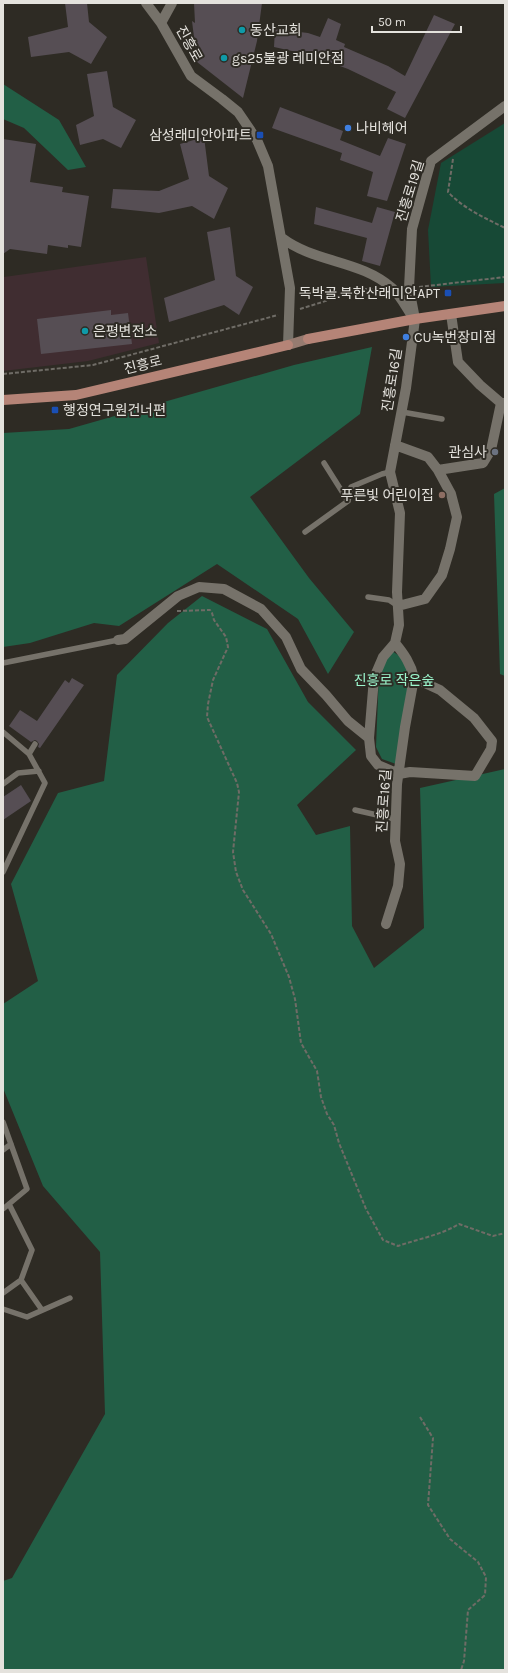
<svg xmlns="http://www.w3.org/2000/svg" width="508" height="1673" viewBox="0 0 508 1673" font-family="Karla,'Noto Sans KR',sans-serif">
<rect width="100%" height="100%" fill="#2e2b24"/>
<path fill="#402d31" d="M146,257L159,343L88,361L3,371L4,277Z"/>
<path fill="#174936" d="M505,123V283L431,287L428,230L441,163Z"/>
<path fill="#225f46" d="M3,84L59,120L86,167L68,170L24,128L3,119Z
M372,347L360,414L250,497L309,578L354,632L328,674L298,619L217,564L119,626L94,623L30,643L3,647V433L69,429L294,365Z
M505,488V676L500,674L494,494Z
M202,596L267,629L308,702L356,750L297,805L316,835L350,826L352,926L374,968L424,928L420,788L505,769V1670H3V1581L12,1578L105,1414L100,1252L43,1186L3,1088V1004L38,981L11,884L58,793L104,781L117,675L168,623Z
M392,651L404,659L411,679L396,764L382,759L376,747L379,672Z"/>
<path fill="#564e54" d="M65,3H87L89,22L107,37L91,64L69,52L31,57L28,37L68,27Z
M194,3H262L257,41L243,98L197,62L192,21L195,23Z
M434,15L455,24L405,118L387,109L396,92L348,69L310,55L274,47L275,29L308,33L320,37L328,18L341,24L336,40L345,44L344,47L388,66L405,76Z
M107,71L113,107L136,120L121,148L103,139L80,145L76,125L94,116L87,74Z
M280,107L343,131L340,140L380,156L388,138L406,144L387,201L367,196L373,172L340,160L342,153L272,128Z
M204,137L209,176L228,188L214,219L192,206L159,213L111,208L113,189L159,191L189,179L180,144Z
M3,139L36,144L30,182L63,187L62,192L89,196L81,247L68,245V248L48,245L47,254L10,249L3,254Z
M316,207L372,223L377,207L395,212L380,266L362,261L367,238L314,224Z
M230,227L236,276L253,287L239,315L224,305L169,322L164,298L215,280L207,232Z
M111,310V315L128,313L132,344L41,354L37,319Z
M72,678L84,685L40,748L38,747L39,744L37,741L35,740L31,742L9,726L20,710L37,721L65,680L69,683Z
M21,785L31,801L3,820V797Z"/>
<g fill="none" stroke-linecap="round" stroke-linejoin="round">
<path stroke="#6f6c66" stroke-width="2" stroke-dasharray="4 2" stroke-linecap="butt" d="M453,159L448,192C464,209 485,218 505,228
M419,287L505,277
M300,309L364,289H374
M3,374L93,365L278,315
M177,611L210,610L212,613L214,620L226,637L228,647L213,680L208,704L207,717L237,783L239,792L233,852L236,872L243,890L271,934L289,977L295,999L301,1043L317,1071L321,1097L327,1114L334,1125L339,1143L366,1209L383,1240L398,1246C418,1239 441,1235 459,1224L493,1236L505,1233
M420,1417L433,1438L428,1505L450,1539L478,1562L486,1577L485,1595L468,1610L464,1661L461,1670"/>
<path stroke="#76726a" stroke-width="5.5" d="M402,412L442,419
M324,463L348,501
M305,532L348,501L351,487L382,474L390,472
M368,597L389,600L398,606
M3,663L118,640
M3,732L29,754L45,783L3,872
M29,754L35,744
M3,784L18,773L39,771
M355,810L395,819
M3,1122L27,1189L3,1209
M3,1150L11,1144
M21,1280L42,1310
M3,1293L21,1280L32,1250L9,1204
M3,1309L27,1317L70,1298"/>
<path stroke="#76726a" stroke-width="10" d="M146,3L161,23L191,76L222,99L238,112L257,140L268,166L290,288L288,345
M161,23L172,3
M282,238C315,263 361,260 392,288C400,295 406,307 412,316
M451,314L458,362L480,385L501,403
M395,445L428,457L438,470L451,494L457,517L450,549L442,575L425,599L398,606
M438,470L483,463L491,450L501,403H505
M118,640L125,639L178,596L199,587L224,589L261,609L286,637L301,669L326,695L348,721L369,738
M395,643C404,654 411,664 414,678L440,690L474,718L492,741L491,749L475,776L410,772L399,774L378,765L371,756L369,738L374,678L383,657L395,643L399,625L397,592L400,513L390,472L406,388L415,319L409,288L412,229L431,161L505,106
M386,924L398,886L400,864L395,841L397,784L405,727L414,678"/>
<path stroke="#967b70" stroke-width="10" d="M288,345L308,339"/>
<path stroke="#b58477" stroke-width="10" d="M308,339L415,319L505,306
M3,400L76,395L288,345"/>
</g>
<g fill="#0f9aa8" stroke="#2e2b24" stroke-width="1.5">
<circle cx="242" cy="30" r="4"/>
<circle cx="224" cy="58" r="4"/>
<circle cx="85" cy="331" r="4"/>
</g>
<g fill="#3f7fe0" stroke="#2e2b24" stroke-width="1.5">
<circle cx="348" cy="128" r="4"/>
<circle cx="406" cy="337" r="4"/>
</g>
<g fill="#1a4fb4" stroke="#2e2b24" stroke-width="1.5">
<rect x="256" y="131" width="8" height="8" rx="2"/>
<rect x="444" y="289" width="8" height="8" rx="2"/>
<rect x="51" y="406" width="8" height="8" rx="2"/>
</g>
<circle fill="#6b7280" stroke="#2e2b24" stroke-width="1.5" cx="495" cy="452" r="4"/>
<circle fill="#8d6e63" stroke="#2e2b24" stroke-width="1.5" cx="442" cy="495" r="4"/>
<g text-anchor="middle" dominant-baseline="central" stroke-width="4" stroke-linejoin="round" paint-order="stroke">
<g font-size="14" fill="#e4e2dd" stroke="#2e2b24" text-anchor="start">
<text x="250" y="30">동산교회</text>
<text x="232" y="58">gs25불광 레미안점</text>
<text x="356" y="128">나비헤어</text>
<text x="252" y="135" text-anchor="end">삼성래미안아파트</text>
<text x="440" y="293" text-anchor="end">독박골.북한산래미안APT</text>
<text x="93" y="331">은평변전소</text>
<text x="414" y="337">CU녹번장미점</text>
<text x="63" y="410">행정연구원건너편</text>
<text x="487" y="452" text-anchor="end">관심사</text>
<text x="434" y="495" text-anchor="end">푸른빛 어린이집</text>
</g>
<g font-size="14" fill="#e4e2dd" stroke="#2e2b24">
<text transform="translate(189 44) rotate(61)">진흥로</text>
<text transform="translate(410 191) rotate(-73)">진흥로19길</text>
<text transform="translate(143 365) rotate(-14)">진흥로</text>
<text transform="translate(392 380) rotate(-81)">진흥로16길</text>
<text transform="translate(384 801) rotate(-86)">진흥로16길</text>
</g>
<g font-size="14" fill="#9cf6cd" stroke="#2e2b24">
<text x="394" y="680">진흥로 작은숲</text>
</g>
</g>
<rect width="508" height="1673" fill="none" stroke="#e4e2dd" stroke-width="8"/>
<path d="M372 26v6h89v-6" fill="none" stroke="#e4e2dd" stroke-width="2"/>
<text x="378" y="26" font-size="12" fill="#e4e2dd" stroke="#2e2b24" stroke-width="3" paint-order="stroke">50 m</text>
</svg>
